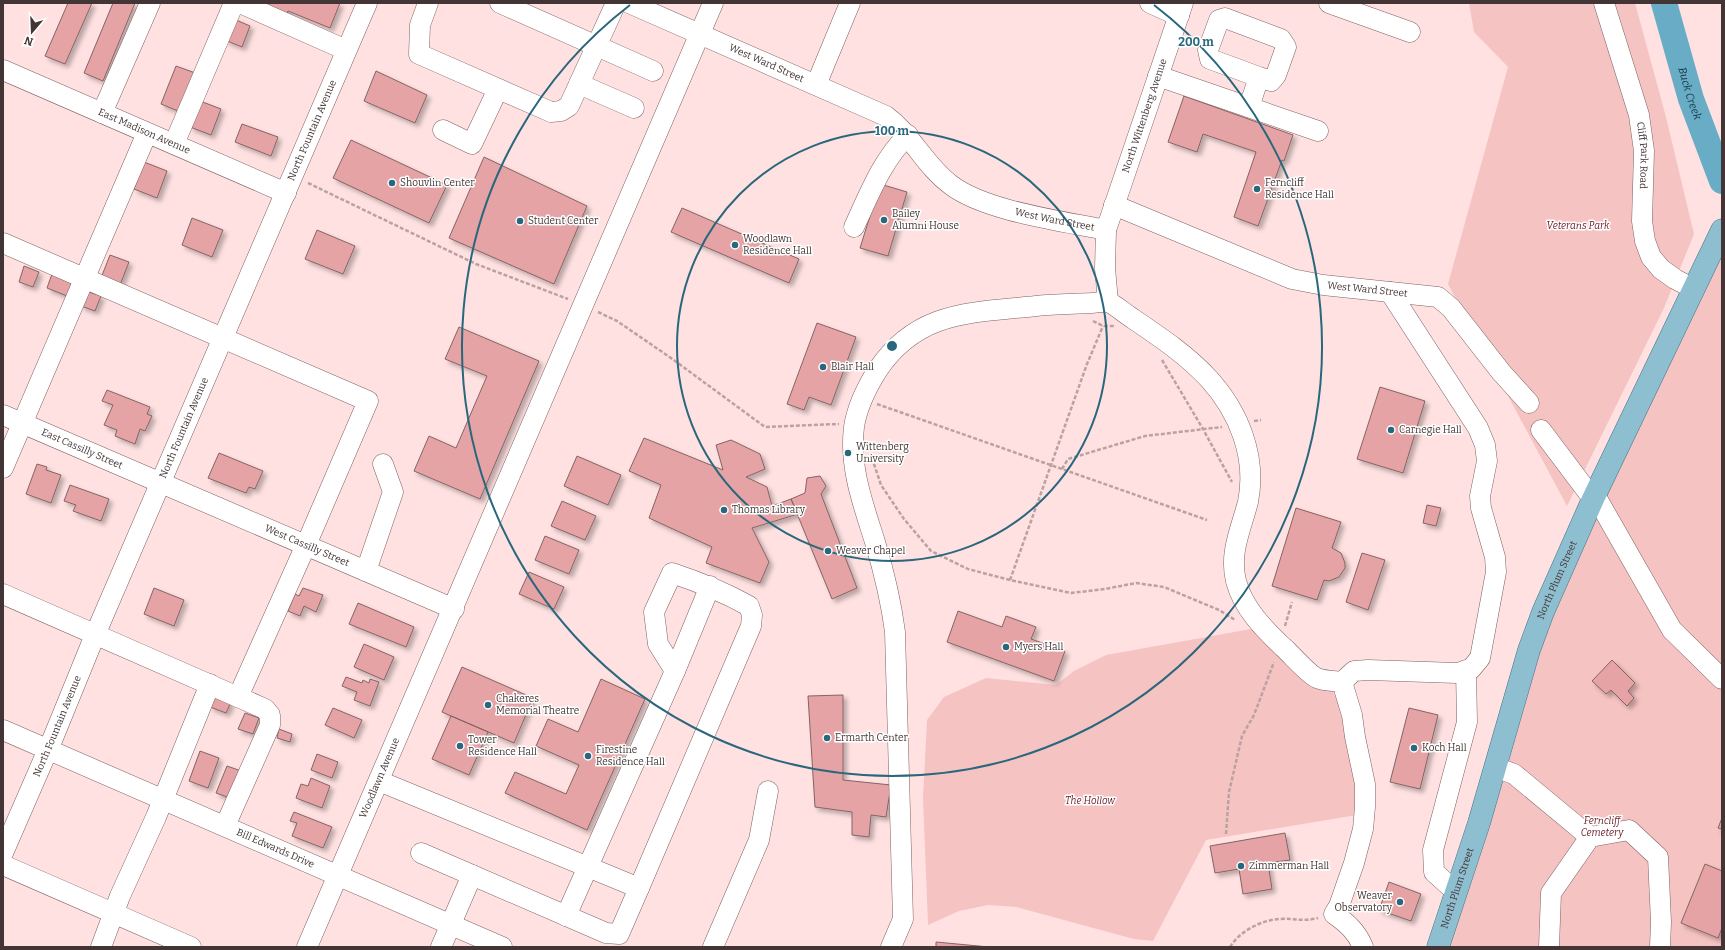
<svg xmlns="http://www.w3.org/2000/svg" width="1725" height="950" viewBox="0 0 1725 950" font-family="Bitter,serif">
<defs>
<filter id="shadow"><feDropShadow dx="3.5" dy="3.5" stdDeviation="2" flood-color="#0004"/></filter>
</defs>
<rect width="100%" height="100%" fill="#ffe1e1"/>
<path fill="#f6c3c3" d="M1469,3H1635L1666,117L1694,234L1664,308L1567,506L1448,284L1508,67L1474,32Z
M1722,230V947H1438L1529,650Z
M1268,626L1321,670L1350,723L1363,777L1357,815L1206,840L1153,941L1134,939L1016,907L988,905L959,911L928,925L923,798L927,720L944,697L986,678L1056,685L1074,671L1106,655Z"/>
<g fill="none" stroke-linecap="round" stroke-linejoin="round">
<path stroke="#68acc6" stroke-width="26" id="s1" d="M1664,3L1691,99L1722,181"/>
</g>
<path fill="#e5a3a5" stroke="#846464" filter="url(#shadow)" d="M68,3H92L65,64L45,56Z
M113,3H135L103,81L84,73Z
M245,3H340L330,28L288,11L287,13Z
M234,19L250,26L242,47L225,40Z
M176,66L198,74L183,113L161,104Z
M376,71L427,95L415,123L364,101Z
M1184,96L1293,135L1284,161L1282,160L1258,226L1234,217L1256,152L1203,134L1197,152L1168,142Z
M200,101L221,109L211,135L190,127Z
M242,124L278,137L271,156L235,142Z
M351,140L447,185L429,223L333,178Z
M484,157L587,206L554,284L449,238Z
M144,162L167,171L157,198L134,189Z
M880,184L907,192L888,256L860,248Z
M682,208L799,259L789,283L671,232Z
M192,218L223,230L212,257L182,245Z
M317,230L355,246L343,274L305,259Z
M110,255L129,262L120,285L101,278Z
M24,266L39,272L33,287L19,282Z
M52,274L73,282L67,296L47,288Z
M86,291L101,296L95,311L81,306Z
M817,323L856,337L831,405L809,397L804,410L787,404Z
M459,327L539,361L480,499L414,471L429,436L456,448L487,376L445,359Z
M1380,387L1425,401L1403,473L1357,459Z
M107,390L150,407L147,414L152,416L145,431L140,429L135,444L115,436L117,430L104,425L113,405L102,401Z
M644,438L723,470L716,445L731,440L760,454L765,469L746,477L767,487L772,506L791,499L798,514L752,528L769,562L760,583L706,563L712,547L649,518L661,485L629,471Z
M219,453L263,471L255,489L249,487L246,493L208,478Z
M577,456L621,475L608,505L564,486Z
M37,464L47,467L46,470L61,475L51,503L26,494Z
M820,476L826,486L821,494L857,588L832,599L791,499L805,493L807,478Z
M70,485L109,499L101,521L73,511L76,505L64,501Z
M562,501L596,516L585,540L551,526Z
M1427,505L1441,508L1436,526L1423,523Z
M1296,508L1341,522L1332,548L1341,553L1345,563V568L1339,577L1329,581L1324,580L1317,600L1272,586Z
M545,536L579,550L569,574L535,560Z
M1362,553L1385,560L1368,610L1346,602Z
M529,572L564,587L554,609L519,594Z
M154,588L184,600L174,626L144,614Z
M303,588L323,595L316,612L304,606L300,616L288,611L295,594L299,596Z
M358,603L414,627L406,647L349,624Z
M958,611L1002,627L1006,616L1036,627L1031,639L1065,651L1054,681L947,642Z
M364,644L394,657L384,680L354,667Z
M1612,660L1635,683L1628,691L1634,698L1627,706L1611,690L1606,694L1592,681Z
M462,667L533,698L514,743L442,712Z
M346,677L362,683L363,680L369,683L370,679L379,682L370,706L354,700L357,692L342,686Z
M601,679L645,699L587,830L505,793L515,772L566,794L579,765L536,746L548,719L578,732Z
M843,695V780L891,785L886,817L871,815L869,837L852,835V812L815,807L808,696Z
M214,696L231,702L226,713L210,707Z
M333,708L362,720L354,738L325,725Z
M1409,708L1438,715L1420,789L1390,782Z
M245,713L259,718L253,734L238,729Z
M451,716L488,732L469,775L432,759Z
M279,729L292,734L290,742L277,738Z
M200,751L219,758L208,788L189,781Z
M317,754L338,762L332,778L311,770Z
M227,766L244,772L230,798L216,793Z
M311,778L330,786L322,808L296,798L301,784L308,786Z
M294,812L332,827L323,848L292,836L297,823L290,821Z
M1722,818V829L1718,828Z
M1285,833L1290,860L1268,863L1272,889L1243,894L1239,869L1215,873L1210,846Z
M1705,864L1722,871V928L1718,938L1681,923Z
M1389,882L1421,894L1411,921L1379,910Z
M936,942L989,947H936Z"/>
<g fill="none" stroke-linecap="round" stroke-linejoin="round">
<defs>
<g id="minor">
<path d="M240,3L346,50"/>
<path d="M428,3L420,25L419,54L551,112L561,111L569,106L616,3"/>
<path d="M500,3L653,71"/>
<path id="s2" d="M629,3L886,116C912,135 925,166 951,185C985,211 1062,221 1106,230L1183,3"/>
<path d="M1150,3L1179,16"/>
<path d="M1329,3L1410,32"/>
<path id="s3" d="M1604,3L1639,115L1644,151L1642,221L1645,241L1651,257L1661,269L1675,279L1694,289"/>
<path id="s4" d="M3,70L286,193"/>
<path d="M1158,76L1318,131"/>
<path d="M579,84L634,108"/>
<path d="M816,85L850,3"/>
<path d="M1249,107L1259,77L1271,81L1276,75L1286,47L1281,39L1225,18L1219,20L1208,50L1210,59L1259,77"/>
<path d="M102,113L150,3"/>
<path d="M443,130L472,144L498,89"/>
<path d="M174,144L234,3"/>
<path id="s5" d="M1114,205L1292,279L1323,285L1438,297L1451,308L1501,372L1529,403"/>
<path d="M854,227C869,195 882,160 908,135"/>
<path d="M1106,230L1105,268L1108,302"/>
<path d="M3,243L368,401L306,545L238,697"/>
<path id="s6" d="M3,415L454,609"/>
<path d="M1541,430L1593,499"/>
<path d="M3,468L147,133"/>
<path d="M1595,495L1672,630L1722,679"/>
<path d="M366,571L393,492L383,464"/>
<path d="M3,594L238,697L265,709L270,715V725L225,826"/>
<path d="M1342,682L1354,671L1368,670L1457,673L1471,669L1480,658L1496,572L1495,557L1481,508L1480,496L1487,461L1485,445L1478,428L1390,292"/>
<path id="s7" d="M3,730L502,947"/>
<path d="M1495,767L1514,774L1590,837"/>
<path d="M379,781L639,888L751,626L752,615L749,606C724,592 699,582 672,573L654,612L658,644L675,671L710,586"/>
<path id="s8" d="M3,853L53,738L95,635L367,3"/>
<path d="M421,853L606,933L619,934L639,888"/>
<path d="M3,865L191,947"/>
<path d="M1456,892L1434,872L1433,850L1467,722L1466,670"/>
<path d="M566,916L675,671"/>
<path d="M101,947L120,896L156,817L210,684"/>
<path id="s9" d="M307,947L713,3"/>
<path d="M441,947L472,875"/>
<path d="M713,947L759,840L768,791"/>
<path d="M891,947L903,919L895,632C891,601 884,572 875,542C863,504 849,467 854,427C857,407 867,387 877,371C917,310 972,313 1036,306C1055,304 1073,304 1092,303C1096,303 1103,301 1108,302C1114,304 1123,312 1129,316C1157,335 1186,354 1209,379C1239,412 1257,457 1248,502C1241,529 1229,553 1236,581C1243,608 1264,629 1283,647C1291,654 1309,675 1317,678C1324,681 1335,681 1342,682L1352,715L1355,737L1365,784V807L1363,829L1354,863L1339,906L1334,914C1347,923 1357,932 1363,947"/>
<path d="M1549,947L1551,893L1590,837L1629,830L1658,857L1661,922L1660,947"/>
</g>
<g id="major">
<path id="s10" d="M1438,947L1479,823L1529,650L1543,612L1593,499L1722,230"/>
</g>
</defs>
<use href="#minor" stroke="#806061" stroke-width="21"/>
<use href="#major" stroke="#427387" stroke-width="23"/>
<path stroke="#baa2a2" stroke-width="2.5" stroke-dasharray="4 2" stroke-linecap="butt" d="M308,183L476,264L568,299
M598,312L617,321L671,358L765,427L839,424
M1093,321L1103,326H1114
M1162,360L1203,429L1232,482
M877,404L1207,520
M1254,421L1261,420
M872,458L881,485L904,519L931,551L968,569L1010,580L1071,593L1105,589L1136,583L1164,587L1219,610L1235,620
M1062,469L1068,459L1145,436L1222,427
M1010,580L1087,364L1103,326
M1285,626L1292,602
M1226,834L1229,792L1242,736L1254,715L1274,662
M1230,947C1240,931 1261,920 1280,919C1294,918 1303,922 1318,918"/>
<use href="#minor" stroke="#fff" stroke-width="20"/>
<use href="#major" stroke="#8dbfd1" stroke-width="22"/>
</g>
<g fill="none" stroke="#29677d" stroke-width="2">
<circle cx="892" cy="346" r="215"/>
<path d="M1154 5A430 430 0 1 1 630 5"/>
</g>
<g fill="#29677d" stroke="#fff" stroke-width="1.5">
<circle cx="392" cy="183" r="4"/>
<circle cx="1257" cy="189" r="4"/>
<circle cx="884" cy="220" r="4"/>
<circle cx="520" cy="221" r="4"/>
<circle cx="735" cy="245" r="4"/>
<circle cx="823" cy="367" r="4"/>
<circle cx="1391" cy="430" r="4"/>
<circle cx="848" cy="453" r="4"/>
<circle cx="724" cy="510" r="4"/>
<circle cx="828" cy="551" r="4"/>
<circle cx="1006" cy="647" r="4"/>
<circle cx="488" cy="705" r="4"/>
<circle cx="827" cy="738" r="4"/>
<circle cx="460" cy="746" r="4"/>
<circle cx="1414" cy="748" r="4"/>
<circle cx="588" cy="756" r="4"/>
<circle cx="1241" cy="866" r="4"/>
<circle cx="1400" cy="902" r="4"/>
</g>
<g text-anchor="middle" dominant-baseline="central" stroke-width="3" stroke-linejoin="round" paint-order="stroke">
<g font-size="10" fill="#433535" stroke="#fff">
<text stroke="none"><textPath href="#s2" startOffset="150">West Ward Street</textPath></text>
<text stroke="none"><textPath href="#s2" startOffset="659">North Wittenberg Avenue</textPath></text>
<text stroke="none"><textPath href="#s8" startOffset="786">North Fountain Avenue</textPath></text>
<text stroke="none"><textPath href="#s4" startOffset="154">East Madison Avenue</textPath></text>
<text stroke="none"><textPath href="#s3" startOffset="158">Cliff Park Road</textPath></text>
<text stroke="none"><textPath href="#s2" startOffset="486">West Ward Street</textPath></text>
<text stroke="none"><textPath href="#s5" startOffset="269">West Ward Street</textPath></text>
<text stroke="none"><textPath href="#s8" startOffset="462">North Fountain Avenue</textPath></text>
<text stroke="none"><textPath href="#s6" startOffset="86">East Cassilly Street</textPath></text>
<text stroke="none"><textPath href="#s6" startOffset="331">West Cassilly Street</textPath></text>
<text stroke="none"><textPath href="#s10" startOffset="386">North Plum Street</textPath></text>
<text stroke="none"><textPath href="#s8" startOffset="138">North Fountain Avenue</textPath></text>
<text stroke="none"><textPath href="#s9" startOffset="184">Woodlawn Avenue</textPath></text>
<text stroke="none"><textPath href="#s7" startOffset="297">Bill Edwards Drive</textPath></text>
<text stroke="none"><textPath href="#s10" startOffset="62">North Plum Street</textPath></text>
</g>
<g font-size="10" fill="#433535" stroke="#fff" text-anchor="start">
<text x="400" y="183">Shouvlin Center</text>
<text x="1265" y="183">Ferncliff<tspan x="1265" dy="12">Residence Hall</tspan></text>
<text x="892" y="214">Bailey<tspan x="892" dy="12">Alumni House</tspan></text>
<text x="528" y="221">Student Center</text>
<text x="743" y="239">Woodlawn<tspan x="743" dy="12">Residence Hall</tspan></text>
<text x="831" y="367">Blair Hall</text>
<text x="1399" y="430">Carnegie Hall</text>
<text x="856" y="447">Wittenberg<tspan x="856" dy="12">University</tspan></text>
<text x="732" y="510">Thomas Library</text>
<text x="836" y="551">Weaver Chapel</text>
<text x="1014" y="647">Myers Hall</text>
<text x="496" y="699">Chakeres<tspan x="496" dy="12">Memorial Theatre</tspan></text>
<text x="835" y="738">Ermarth Center</text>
<text x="468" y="740">Tower<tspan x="468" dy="12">Residence Hall</tspan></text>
<text x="1422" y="748">Koch Hall</text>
<text x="596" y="750">Firestine<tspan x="596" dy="12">Residence Hall</tspan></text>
<text x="1249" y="866">Zimmerman Hall</text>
<text x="1392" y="896" text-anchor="end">Weaver<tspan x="1392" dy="12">Observatory</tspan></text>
</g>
<g font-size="10" font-style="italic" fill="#6f222b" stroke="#fff">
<text x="1578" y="226">Veterans Park</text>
<text x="1090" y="801">The Hollow</text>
<text x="1602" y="821">Ferncliff<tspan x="1602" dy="12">Cemetery</tspan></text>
</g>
<g font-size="11" font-style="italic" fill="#153642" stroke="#fff">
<text stroke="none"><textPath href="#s1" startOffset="94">Buck Creek</textPath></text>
</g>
</g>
<circle cx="892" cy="346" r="6" fill="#29677d" stroke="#fff" stroke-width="2"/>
<g font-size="12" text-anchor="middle" font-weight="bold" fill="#29677d" stroke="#fff" stroke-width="3" stroke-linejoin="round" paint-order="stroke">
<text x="1196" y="46">200 m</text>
<text x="892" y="135">100 m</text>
</g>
<rect width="1725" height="950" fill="none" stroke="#433535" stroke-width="8"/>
<g transform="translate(32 32) rotate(199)" stroke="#ffffff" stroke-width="3" paint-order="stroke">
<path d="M0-3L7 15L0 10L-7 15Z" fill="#433535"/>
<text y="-6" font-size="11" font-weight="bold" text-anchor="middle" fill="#433535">N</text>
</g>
</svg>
